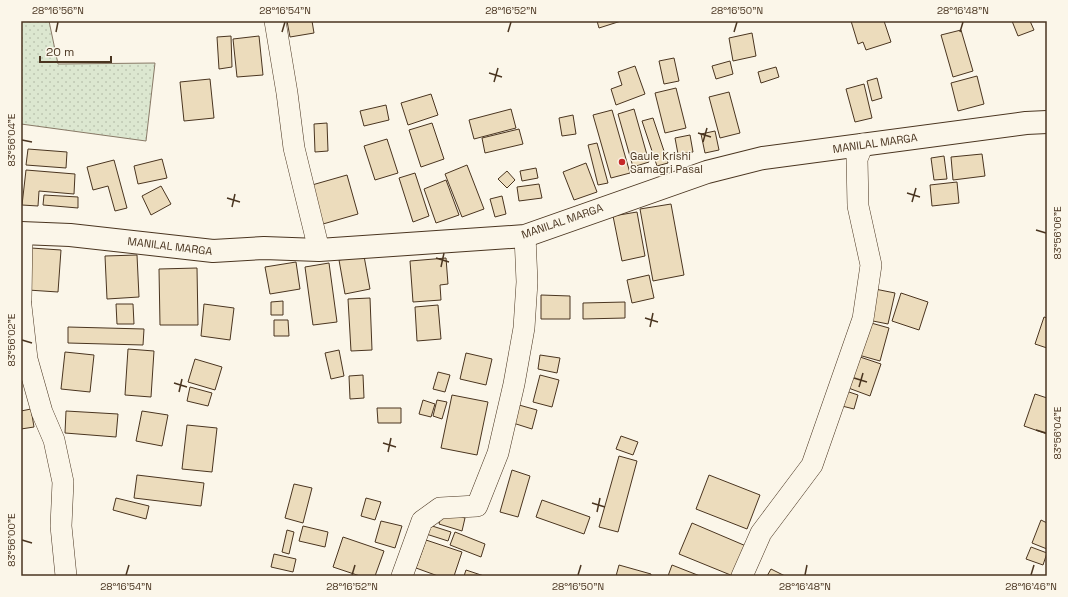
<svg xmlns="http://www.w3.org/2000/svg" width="1068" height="597" viewBox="0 0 1068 597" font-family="'Space Grotesk',sans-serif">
<defs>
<pattern id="grass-dots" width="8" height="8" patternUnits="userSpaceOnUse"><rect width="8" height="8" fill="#dce7d0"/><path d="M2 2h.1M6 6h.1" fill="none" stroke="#bec7b2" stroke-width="1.8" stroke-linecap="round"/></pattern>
</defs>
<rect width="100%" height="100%" fill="#fbf6e9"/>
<path fill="url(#grass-dots)" stroke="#887966" d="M21,21H49L58,64L155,63L146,141L21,124Z"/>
<path fill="#ecdcbc" stroke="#4a3520" d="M287,21H312L314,33L290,37Z
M597,21H621L599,28Z
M851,21H884L891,42L866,50L863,42L858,44Z
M1012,21H1030L1034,30L1018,36Z
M961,30L973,71L953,77L941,35Z
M752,33L756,56L733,61L729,38Z
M231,36L232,67L219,69L217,37Z
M259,36L263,75L237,77L233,39Z
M674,58L679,81L664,84L659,61Z
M730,61L733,74L716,79L712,66Z
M635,66L645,94L616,105L611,89L622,85L618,72Z
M776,67L779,77L761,83L758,72Z
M977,76L984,104L958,111L951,83Z
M877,78L882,98L872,101L867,81Z
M210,79L214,118L184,121L180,82Z
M864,84L872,118L855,122L846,89Z
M676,88L686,128L665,133L655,93Z
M729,92L740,133L720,138L709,97Z
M431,94L438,115L408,125L401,103Z
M386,105L389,120L364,126L360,111Z
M511,109L516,128L474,139L469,120Z
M634,109L649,162L633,167L618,114Z
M612,110L630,173L611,178L593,115Z
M573,115L576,134L562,136L559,118Z
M653,118L668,163L657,166L642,121Z
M327,123L328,151L315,152L314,124Z
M432,123L444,159L421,167L409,130Z
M519,129L523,144L485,153L482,138Z
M715,131L719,150L705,153L701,134Z
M690,135L693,152L678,154L675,138Z
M387,139L398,173L375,180L364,146Z
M597,143L608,183L598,185L588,145Z
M28,149L67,152L66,168L26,165Z
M982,154L985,176L953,180L951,157Z
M944,156L947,179L934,180L931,158Z
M162,159L167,178L138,184L134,166Z
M114,160L127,208L115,211L108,186L93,190L87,167Z
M586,163L597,192L574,200L563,172Z
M467,165L484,209L462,217L445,174Z
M536,168L538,178L522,181L520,171Z
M26,170L75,174L74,194L39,191L38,206L22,205Z
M507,171L515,180L507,188L498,179Z
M415,173L429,216L413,222L399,178Z
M347,175L358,214L323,224L312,185Z
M446,180L459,215L436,223L424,189Z
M957,182L959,203L932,206L930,185Z
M539,184L542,198L519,201L517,187Z
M161,186L171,204L151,215L142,196Z
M44,195L78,197V208L43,205Z
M502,196L506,214L495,217L490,199Z
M671,204L684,275L653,281L640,209Z
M637,212L645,256L622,261L613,216Z
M31,248L61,250L58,292L28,290Z
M137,255L139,297L107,299L105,256Z
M364,256L370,289L345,294L339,260Z
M446,258L448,284L440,285L441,300L413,302L410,261Z
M296,262L300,289L270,294L265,267Z
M329,263L337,322L313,325L305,267Z
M197,268L198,325H160L159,269Z
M649,275L654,298L632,303L627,280Z
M875,289L895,293L888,324L868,320Z
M901,293L928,302L919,330L892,321Z
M541,295L570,296V319H541Z
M370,298L372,350L351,351L348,299Z
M283,301V315H271V302Z
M625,302V318L583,319V303Z
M116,304H133L134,324H117Z
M204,304L234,308L230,340L201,336Z
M438,305L441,339L417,341L415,307Z
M1044,317L1047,318V348L1035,344Z
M274,320H288L289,336H274Z
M864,321L889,328L880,361L855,354Z
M68,327L144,329L143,345L68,343Z
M128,349L154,351L151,397L125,395Z
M339,350L344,376L331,379L325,353Z
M65,352L94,355L90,392L61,389Z
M466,353L492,359L486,385L460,379Z
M540,355L560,358L557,373L538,369Z
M854,355L881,364L870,396L843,386Z
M195,359L222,367L215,390L188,382Z
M438,372L450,375L445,392L433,389Z
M363,375L364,398L350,399L349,376Z
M540,375L559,380L552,407L533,402Z
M190,387L212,393L208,406L187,401Z
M846,391L858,395L854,409L842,406Z
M1035,394L1047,398V434L1024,426Z
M452,395L488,402L477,455L441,448Z
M423,400L435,404L431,417L419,414Z
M437,400L447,402L442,419L433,416Z
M519,405L537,410L532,429L513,423Z
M377,408H401V423H378Z
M31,409L34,427L21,429V411Z
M66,411L118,414L116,437L65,433Z
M142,411L168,415L162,446L136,441Z
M187,425L217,428L212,472L182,469Z
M621,436L638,442L633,455L616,449Z
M619,456L637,461L618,532L599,527Z
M512,470L530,476L518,517L500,512Z
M137,475L204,483L201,506L134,498Z
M709,475L760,495L747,529L696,509Z
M294,484L312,488L303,523L285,518Z
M116,498L149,506L146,519L113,510Z
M366,498L381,502L375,520L361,516Z
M542,500L590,517L584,534L536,517Z
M442,512L465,518L462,531L439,524Z
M1041,520L1047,523V549L1032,543Z
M381,521L402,526L395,548L375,542Z
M692,523L746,546L733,576L679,554Z
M426,524L451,532L448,541L423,533Z
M303,526L328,532L325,547L299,541Z
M287,530L294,532L289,554L282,552Z
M455,532L485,544L481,557L450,545Z
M343,537L384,551L375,576H360L333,567Z
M426,540L462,552L454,576H438L416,568Z
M1031,547L1047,553L1043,565L1026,559Z
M274,554L296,559L293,572L271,567Z
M619,565L651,574V576H616Z
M672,565L700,576H668Z
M771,569L785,576H767Z
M466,570L484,576H464Z"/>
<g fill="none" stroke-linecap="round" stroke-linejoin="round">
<defs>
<path id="minor" d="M275,21L287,93L294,148L319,250
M21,300L22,233
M21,306L27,359L42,412L54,440L63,482L61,526L66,576
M402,576L422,521L440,508L477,506L498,453L514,384L524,328L527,282L525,236
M742,576L761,533L812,465L863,319L871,265L858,206L857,159L863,144"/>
<path id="tertiary" d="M21,233L70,235L213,251L264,248L319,250L525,236L707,172L763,158L1026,123L1047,122"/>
</defs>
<use href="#minor" stroke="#4a3520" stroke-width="22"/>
<use href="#tertiary" stroke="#4a3520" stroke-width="24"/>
<use href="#minor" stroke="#fbf6e9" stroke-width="21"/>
<use href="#tertiary" stroke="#fbf6e9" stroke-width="22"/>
</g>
<path fill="none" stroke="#4a3520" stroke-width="1.5" d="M56,32L58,22M282,32L285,22M508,32L511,22M734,32L737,22M960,32L963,22M489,73L502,77M494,82L498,68M698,133L711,137M22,140L32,142M703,142L707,128M907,193L920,197M227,198L240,202M912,202L916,188M232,207L235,194M1036,230L1046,233M436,258L449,262M441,267L444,253M645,318L658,322M650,327L653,313M22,340L32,343M854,378L867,382M174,383L187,387M859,387L863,373M179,392L182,379M1036,430L1046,433M383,443L396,447M388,452L391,438M592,503L605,507M597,512L600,498M22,540L32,543M126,575L129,565M352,575L355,565M578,575L581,565M805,575L807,565M1031,575L1034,565"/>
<circle fill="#c62828" stroke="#fbf6e9" stroke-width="1.5" cx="622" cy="162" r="4"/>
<g text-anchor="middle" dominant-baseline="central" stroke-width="3" stroke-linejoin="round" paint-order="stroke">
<g font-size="11" fill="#4a3520" stroke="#fbf6e9">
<text transform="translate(875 143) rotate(-8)">MANILAL MARGA</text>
<text transform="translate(562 221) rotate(-19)">MANILAL MARGA</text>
<text transform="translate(170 246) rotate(7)">MANILAL MARGA</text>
</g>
<g font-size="11" fill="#4a3520" stroke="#fbf6e9" text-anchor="start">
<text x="630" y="156">Gaule Krishi<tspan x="630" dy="13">Samagri Pasal</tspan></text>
</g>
</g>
<rect width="1068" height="597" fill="none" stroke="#fbf6e9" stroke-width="44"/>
<path d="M40 56v6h71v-6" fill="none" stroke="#4a3520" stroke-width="2"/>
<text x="46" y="56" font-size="12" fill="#4a3520" stroke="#fbf6e9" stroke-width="3" paint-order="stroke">20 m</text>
<rect x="22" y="22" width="1024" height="553" fill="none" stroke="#4a3520" stroke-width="1.5"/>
<g font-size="10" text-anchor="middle" fill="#4a3520">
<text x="58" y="14">28°16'56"N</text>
<text x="285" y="14">28°16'54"N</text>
<text x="511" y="14">28°16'52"N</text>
<text x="737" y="14">28°16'50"N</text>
<text x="963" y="14">28°16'48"N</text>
<text transform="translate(11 140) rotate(-90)" y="4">83°56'04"E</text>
<text transform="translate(1057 233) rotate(-90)" y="4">83°56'06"E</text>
<text transform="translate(11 340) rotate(-90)" y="4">83°56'02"E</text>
<text transform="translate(1057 433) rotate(-90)" y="4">83°56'04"E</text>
<text transform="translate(11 540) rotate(-90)" y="4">83°56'00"E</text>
<text x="126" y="590">28°16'54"N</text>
<text x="352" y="590">28°16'52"N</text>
<text x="578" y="590">28°16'50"N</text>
<text x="805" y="590">28°16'48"N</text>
<text x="1031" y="590">28°16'46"N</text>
</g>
</svg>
